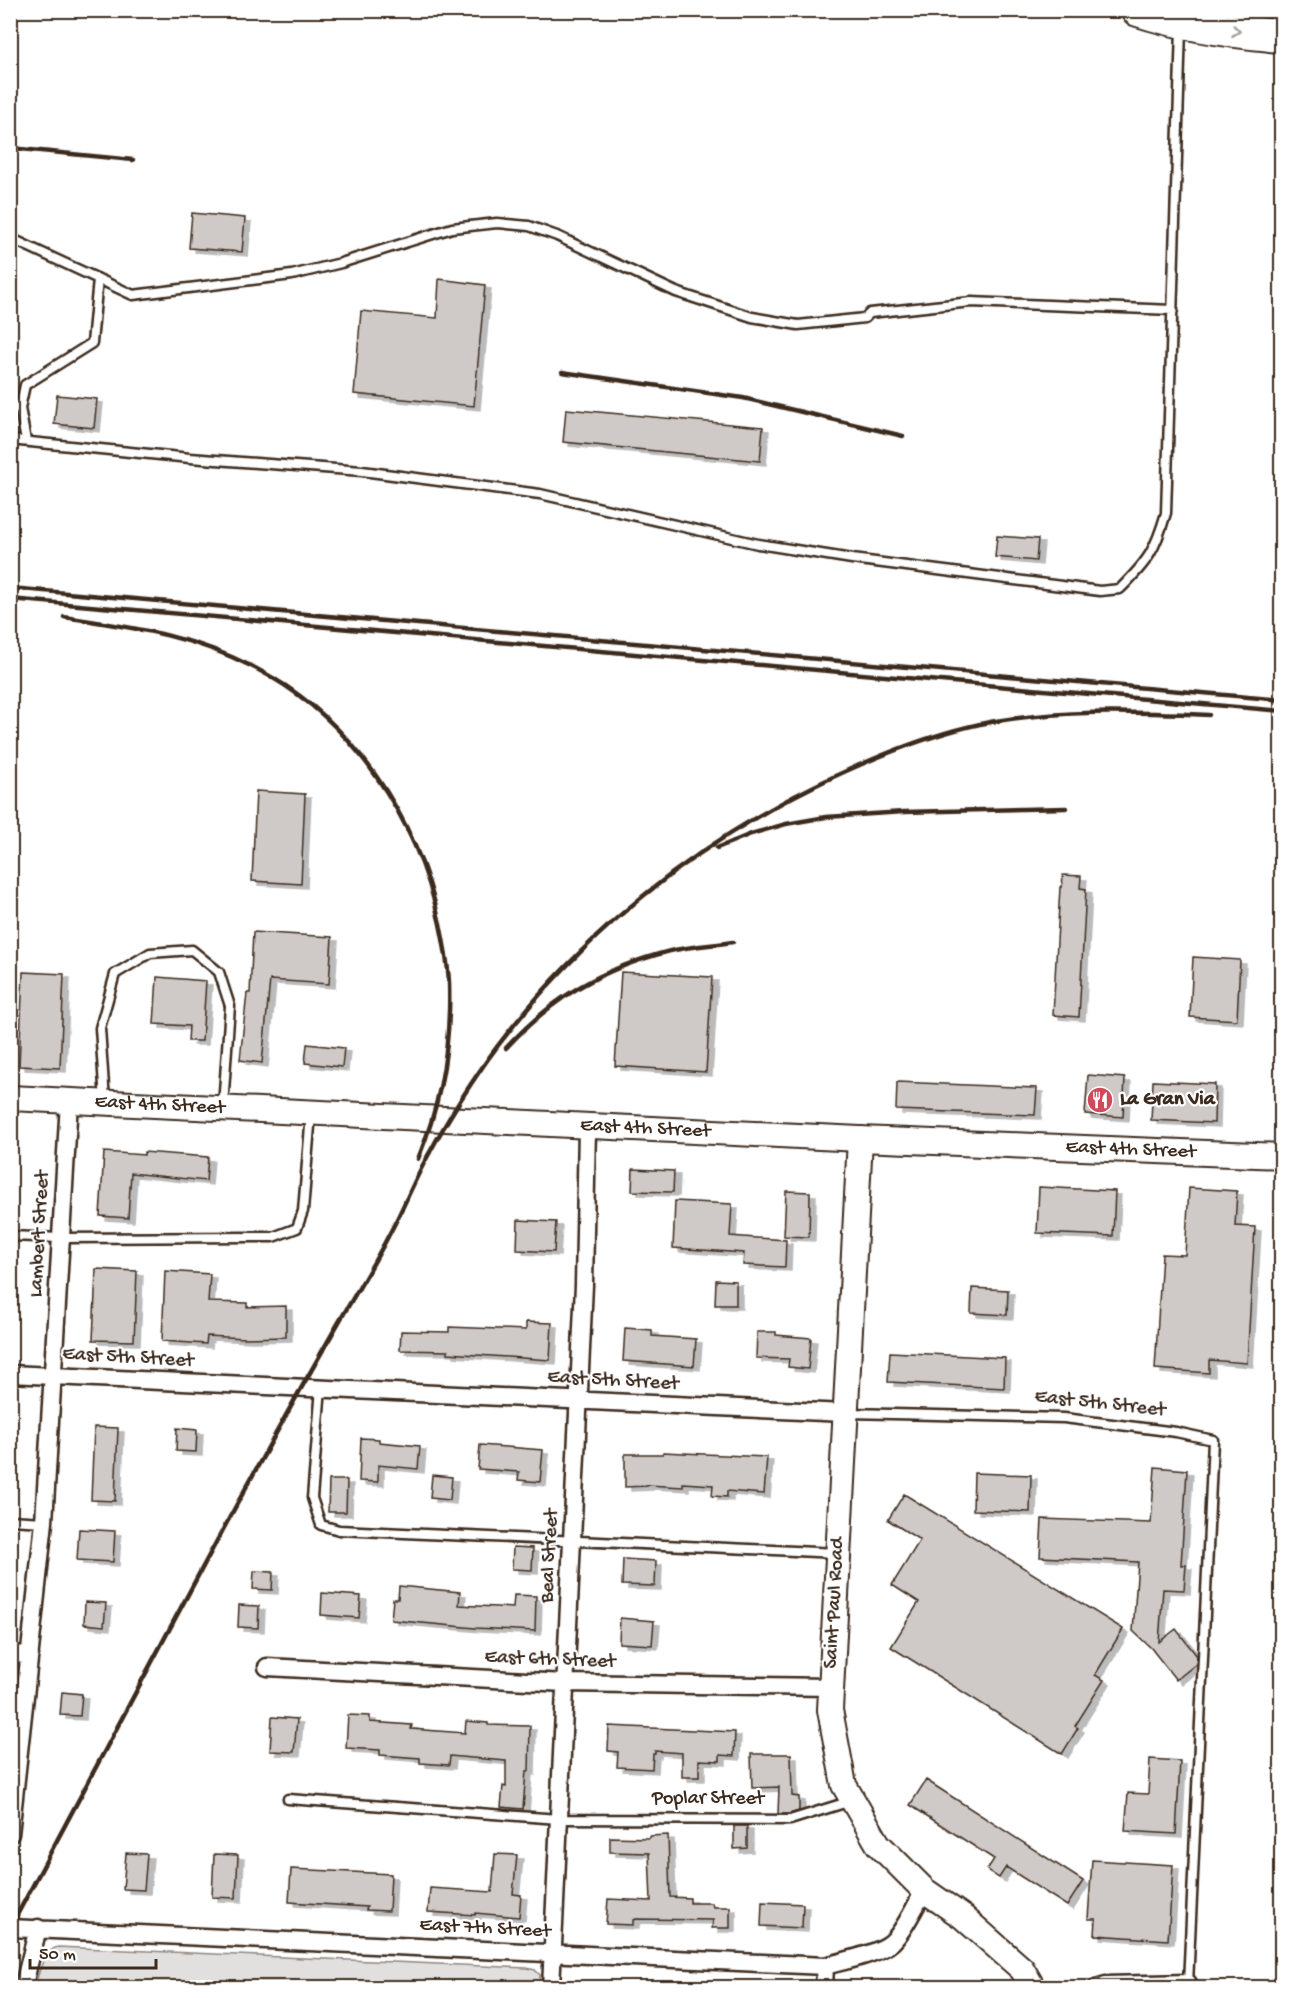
<svg xmlns="http://www.w3.org/2000/svg" width="1292" height="1998" viewBox="0 0 1292 1998" font-family="'Gochi Hand',sans-serif">
<defs>
<filter id="shadow"><feDropShadow dx="6" dy="4" stdDeviation="0" flood-color="#0004"/></filter>
</defs>
<rect width="100%" height="100%" fill="#fff"/>
<filter id="ink" filterUnits="userSpaceOnUse"><feTurbulence type="fractalNoise" baseFrequency=".0167" numOctaves="2"/><feDisplacementMap in="SourceGraphic" scale="12" xChannelSelector="R" yChannelSelector="G"/><feConvolveMatrix kernelMatrix="1 2 1 2 8 2 1 2 1" color-interpolation-filters="sRGB"/></filter>
<g filter="url(#ink)">
<path fill="#e2e0de" stroke="#8e857e" stroke-width="1.5" d="M58,1947L527,1968L535,1970L540,1975L539,1987H34C40,1973 42,1951 58,1947Z"/>
<path fill="#cfcac7" stroke="#3b2a1e" stroke-width="1.5" filter="url(#shadow)" d="M192,213L245,218L242,252L189,248Z
M439,279L485,285L474,406L354,394L361,311L437,318Z
M57,395L97,399L94,428L54,424Z
M566,409L763,427L760,461L563,442Z
M997,536L1038,539L1036,561L995,557Z
M256,791L305,794L301,884L252,881Z
M1063,875L1081,876L1080,888L1086,889L1079,1017L1053,1015L1060,887H1062Z
M253,932L332,937L329,984L270,980L262,1063L240,1060L247,993H250Z
M1193,957L1240,960L1237,1020L1190,1017Z
M23,972L64,974L60,1068L19,1066Z
M621,972L712,977L706,1072L615,1066Z
M157,977L206,981L202,1041H188L189,1026L154,1024Z
M307,1044L344,1048L342,1067L305,1063Z
M1088,1075L1125,1078L1123,1117L1085,1114Z
M1153,1081L1215,1084L1214,1123L1151,1120Z
M897,1082L1037,1088L1035,1115L896,1110Z
M104,1152L144,1155V1152L208,1157L206,1181L131,1173L128,1218L100,1216Z
M633,1169L674,1171L673,1192L632,1191Z
M1039,1187L1115,1191L1113,1236L1037,1233Z
M1189,1188L1237,1191L1235,1226L1255,1227L1247,1363L1209,1360V1373L1155,1369L1162,1254L1185,1255Z
M786,1191L810,1192L809,1237L784,1236Z
M675,1201L732,1204L730,1236L786,1240L785,1267L743,1265L744,1253L673,1248Z
M518,1220L556,1222L554,1252L517,1250Z
M96,1269L137,1271L134,1341L93,1340Z
M165,1271L210,1274L208,1302L247,1303V1307L286,1306V1337L246,1338L207,1336L206,1344L162,1341Z
M716,1280L736,1281V1305H715Z
M972,1288L1008,1290L1007,1315L971,1313Z
M526,1322L552,1323L550,1360L448,1353V1351L400,1350L401,1331L449,1332V1327L526,1330Z
M625,1328L652,1330V1336L696,1339L694,1366L623,1361Z
M757,1332H776V1335L811,1338L808,1369L788,1367L789,1359L756,1358Z
M890,1352L1005,1358L1004,1388L888,1382Z
M94,1427L118,1428L115,1501L91,1500Z
M177,1428L197,1430L196,1452L176,1451Z
M361,1438L379,1439V1442L420,1446L418,1469L378,1465V1482L359,1481Z
M480,1445L543,1450L540,1482L518,1480L519,1472L478,1469Z
M663,1452L767,1457L764,1494L727,1491V1497L712,1496L713,1485L683,1483V1487L647,1485V1486L625,1487V1454H663Z
M1155,1467L1187,1470L1181,1565H1186L1184,1590L1163,1589L1159,1642L1176,1629L1197,1656L1196,1664L1176,1680L1151,1648L1133,1631L1138,1562L1040,1557L1042,1519L1151,1523Z
M974,1473L1031,1475L1030,1512L973,1510Z
M432,1475L452,1477L450,1500L430,1498Z
M329,1480H347L346,1512H328Z
M904,1494L1123,1629L1095,1675L1104,1680L1075,1726L1078,1728L1062,1754L891,1647L919,1602L892,1585L920,1540L888,1520Z
M79,1529L115,1531L113,1562L77,1560Z
M513,1547L533,1548L532,1570L512,1569Z
M623,1559L656,1561L655,1586L622,1585Z
M254,1571L273,1572L272,1590L253,1589Z
M399,1586L460,1592L459,1605L513,1608L514,1595L536,1596L535,1631L475,1628L391,1620L393,1599H398Z
M322,1593L361,1596L359,1618L321,1615Z
M85,1602L106,1603L104,1626L84,1624Z
M239,1605L259,1606L258,1628L238,1627Z
M620,1618L654,1621L652,1645L619,1643Z
M62,1692L82,1694L80,1716L60,1715Z
M348,1715L370,1716V1722L412,1725L411,1729L465,1733L466,1721L488,1723V1725L530,1726L529,1771H526L523,1809L501,1807L503,1786L506,1787V1761L450,1756L449,1765L420,1763V1758L380,1755V1750L346,1748Z
M272,1717L297,1719L294,1752L270,1751Z
M609,1726L735,1732L734,1756L720,1755V1761L699,1760V1777H682V1753L655,1751V1754H653L652,1769L617,1767L618,1752L608,1751Z
M751,1754H791L792,1796L799,1797V1811L789,1814H778L779,1787L752,1788Z
M1150,1759L1180,1761L1176,1834L1125,1831L1128,1793L1148,1794Z
M926,1780L1083,1881L1067,1906L1006,1867L999,1878L987,1870L994,1859L910,1805Z
M734,1826H747V1848L734,1849Z
M668,1835L670,1897L690,1898V1903H712L713,1907H730V1928H712L713,1920L636,1919L633,1920V1925L606,1924L608,1899L651,1901L649,1853L610,1852V1837L649,1838V1836Z
M126,1853L147,1854L144,1890L123,1889Z
M214,1854L238,1855L236,1898L212,1897Z
M495,1854L517,1855L513,1894L521,1895L519,1917L475,1913V1915L428,1912L430,1888L492,1892Z
M1092,1860L1173,1865L1168,1940L1095,1935L1096,1919H1088Z
M291,1869L391,1874L389,1911L366,1910L367,1907L289,1902Z
M762,1902L803,1904L802,1928L761,1926Z"/>
<g fill="none" stroke-linecap="round" stroke-linejoin="round">
<defs>
<path id="lane" d="M10,238L133,295L292,275L341,263L452,228L497,223L529,226L557,236L676,292L752,317L798,325L865,318L870,313L971,302L1173,310
M10,407L20,408
M10,440L190,458L362,471L540,494L758,544L852,559L1100,591L1120,589C1148,561 1155,551 1166,513L1181,28
M26,441L20,408L25,385L92,343L98,279
M105,1101L100,1028L115,974L150,953L192,950L219,972L230,1006L223,1106
M10,1236L61,1238L273,1237L297,1228L303,1211L311,1114
M321,1388L312,1498L321,1525L339,1530L837,1553
M848,1413L1064,1418L1176,1432L1213,1440L1188,1984
M10,1520L44,1522
M288,1799L559,1819L790,1820L851,1801"/>
<path id="street" d="M10,1374L845,1413
M10,1654L30,1655
M267,1667L565,1683L831,1687
M10,1834L44,1522L69,1102
M10,1928L825,1966C843,1961 879,1954 892,1942C903,1932 917,1904 924,1890
M23,1988L38,1928
M551,1988L584,1285L587,1127
M824,1988L825,1966
M1096,1988L1106,1985L1188,1983"/>
<g id="secondary">
<path id="s1" d="M10,1098L860,1139L1282,1156"/>
<path d="M860,1139L830,1710L844,1785L878,1844L924,1890L963,1917L1022,1969L1033,1988"/>
</g>
<path id="highway" d="M1138,10C1184,25 1233,32 1282,36"/>
</defs>
<use href="#lane" stroke="#3b2a1e" stroke-width="13"/>
<use href="#street" stroke="#3b2a1e" stroke-width="21"/>
<use href="#secondary" stroke="#3b2a1e" stroke-width="28"/>
<use href="#highway" stroke="#3b2a1e" stroke-width="36"/>
<use href="#lane" stroke="#fff" stroke-width="8"/>
<use href="#street" stroke="#fff" stroke-width="16"/>
<use href="#secondary" stroke="#fff" stroke-width="24"/>
<use href="#highway" stroke="#fff" stroke-width="32"/>
<path stroke="#3b2a1e" stroke-width="4.5" d="M1281,10L1282,14
M10,148L133,160
M562,372L743,398L903,436
M10,588L1282,700
M10,599L1282,711
M64,617C135,628 191,635 255,668C353,718 417,819 440,924C444,943 448,963 449,982C451,1042 441,1103 418,1159
M717,848L751,834L786,824L826,817L904,812L1066,808
M506,1048C554,996 601,969 670,951C690,946 713,945 733,942
M10,1928C119,1726 224,1521 339,1322C357,1291 377,1259 393,1227C406,1202 416,1176 430,1152C447,1120 467,1089 488,1059C576,938 698,840 833,777C880,755 929,735 980,724C1054,709 1133,712 1209,715"/>
</g>
<defs><path id="oneway-chevron" d="M-2-3.5L2.5 0L-2 3.5" fill="none" stroke-width="1.6" stroke-linecap="round" stroke-linejoin="round" transform="scale(1.5)"/></defs>
<use stroke="#a79f9a" href="#oneway-chevron" transform="translate(1236 31) rotate(7)"/>
</g>
<defs>
<symbol id="restaurant-disc" viewBox="-11 -11 22 22"><circle r="9.5" fill="#d1495b" stroke="#fff"/><path d="M-5-6h1v4h1v-4h1v4h1v-4h1v5L-1.5 .5V6h-2V.5L-5-1ZM5-6V6H3V1.5H1.5Q1.5-4 5-6Z" fill="#fff"/></symbol>
</defs>
<g fill-rule="evenodd">
<use href="#restaurant-disc" x="1085" y="1085" width="30" height="30"/>
</g>
<g text-anchor="middle" dominant-baseline="central" stroke-width="4.5" stroke-linejoin="round" paint-order="stroke">
<g font-size="20" font-weight="bold" fill="#3b2a1e" stroke="#fff" text-anchor="start">
<text x="1120" y="1100">La Gran Via</text>
</g>
<g font-size="20" fill="#3b2a1e" stroke="#fff">
<text stroke="none"><textPath href="#s1" startOffset="150">East 4th Street</textPath></text>
<text stroke="none"><textPath href="#s1" startOffset="636">East 4th Street</textPath></text>
<text stroke="none"><textPath href="#s1" startOffset="1122">East 4th Street</textPath></text>
<text transform="translate(40 1234) rotate(-87)">Lambert Street</text>
<text transform="translate(128 1358) rotate(3)">East 5th Street</text>
<text transform="translate(613 1381) rotate(3)">East 5th Street</text>
<text transform="translate(1100 1404) rotate(6)">East 5th Street</text>
<text transform="translate(550 1556) rotate(-87)">Beal Street</text>
<text transform="translate(835 1603) rotate(-87)">Saint Paul Road</text>
<text transform="translate(550 1660) rotate(2)">East 6th Street</text>
<text x="708" y="1799">Poplar Street</text>
<text transform="translate(485 1929) rotate(3)">East 7th Street</text>
</g>
</g>
<rect width="1292" height="1998" fill="none" stroke="#fff" stroke-width="36"/>
<rect x="18" y="18" width="1256" height="1962" fill="none" stroke="#3b2a1e" stroke-width="2" filter="url(#ink)"/>
<path d="M30 1959v9h126v-9" fill="none" stroke="#3b2a1e" stroke-width="3"/>
<text x="39" y="1959" font-size="18" fill="#3b2a1e" stroke="#ffffff" stroke-width="4.5" paint-order="stroke">50 m</text>
</svg>
